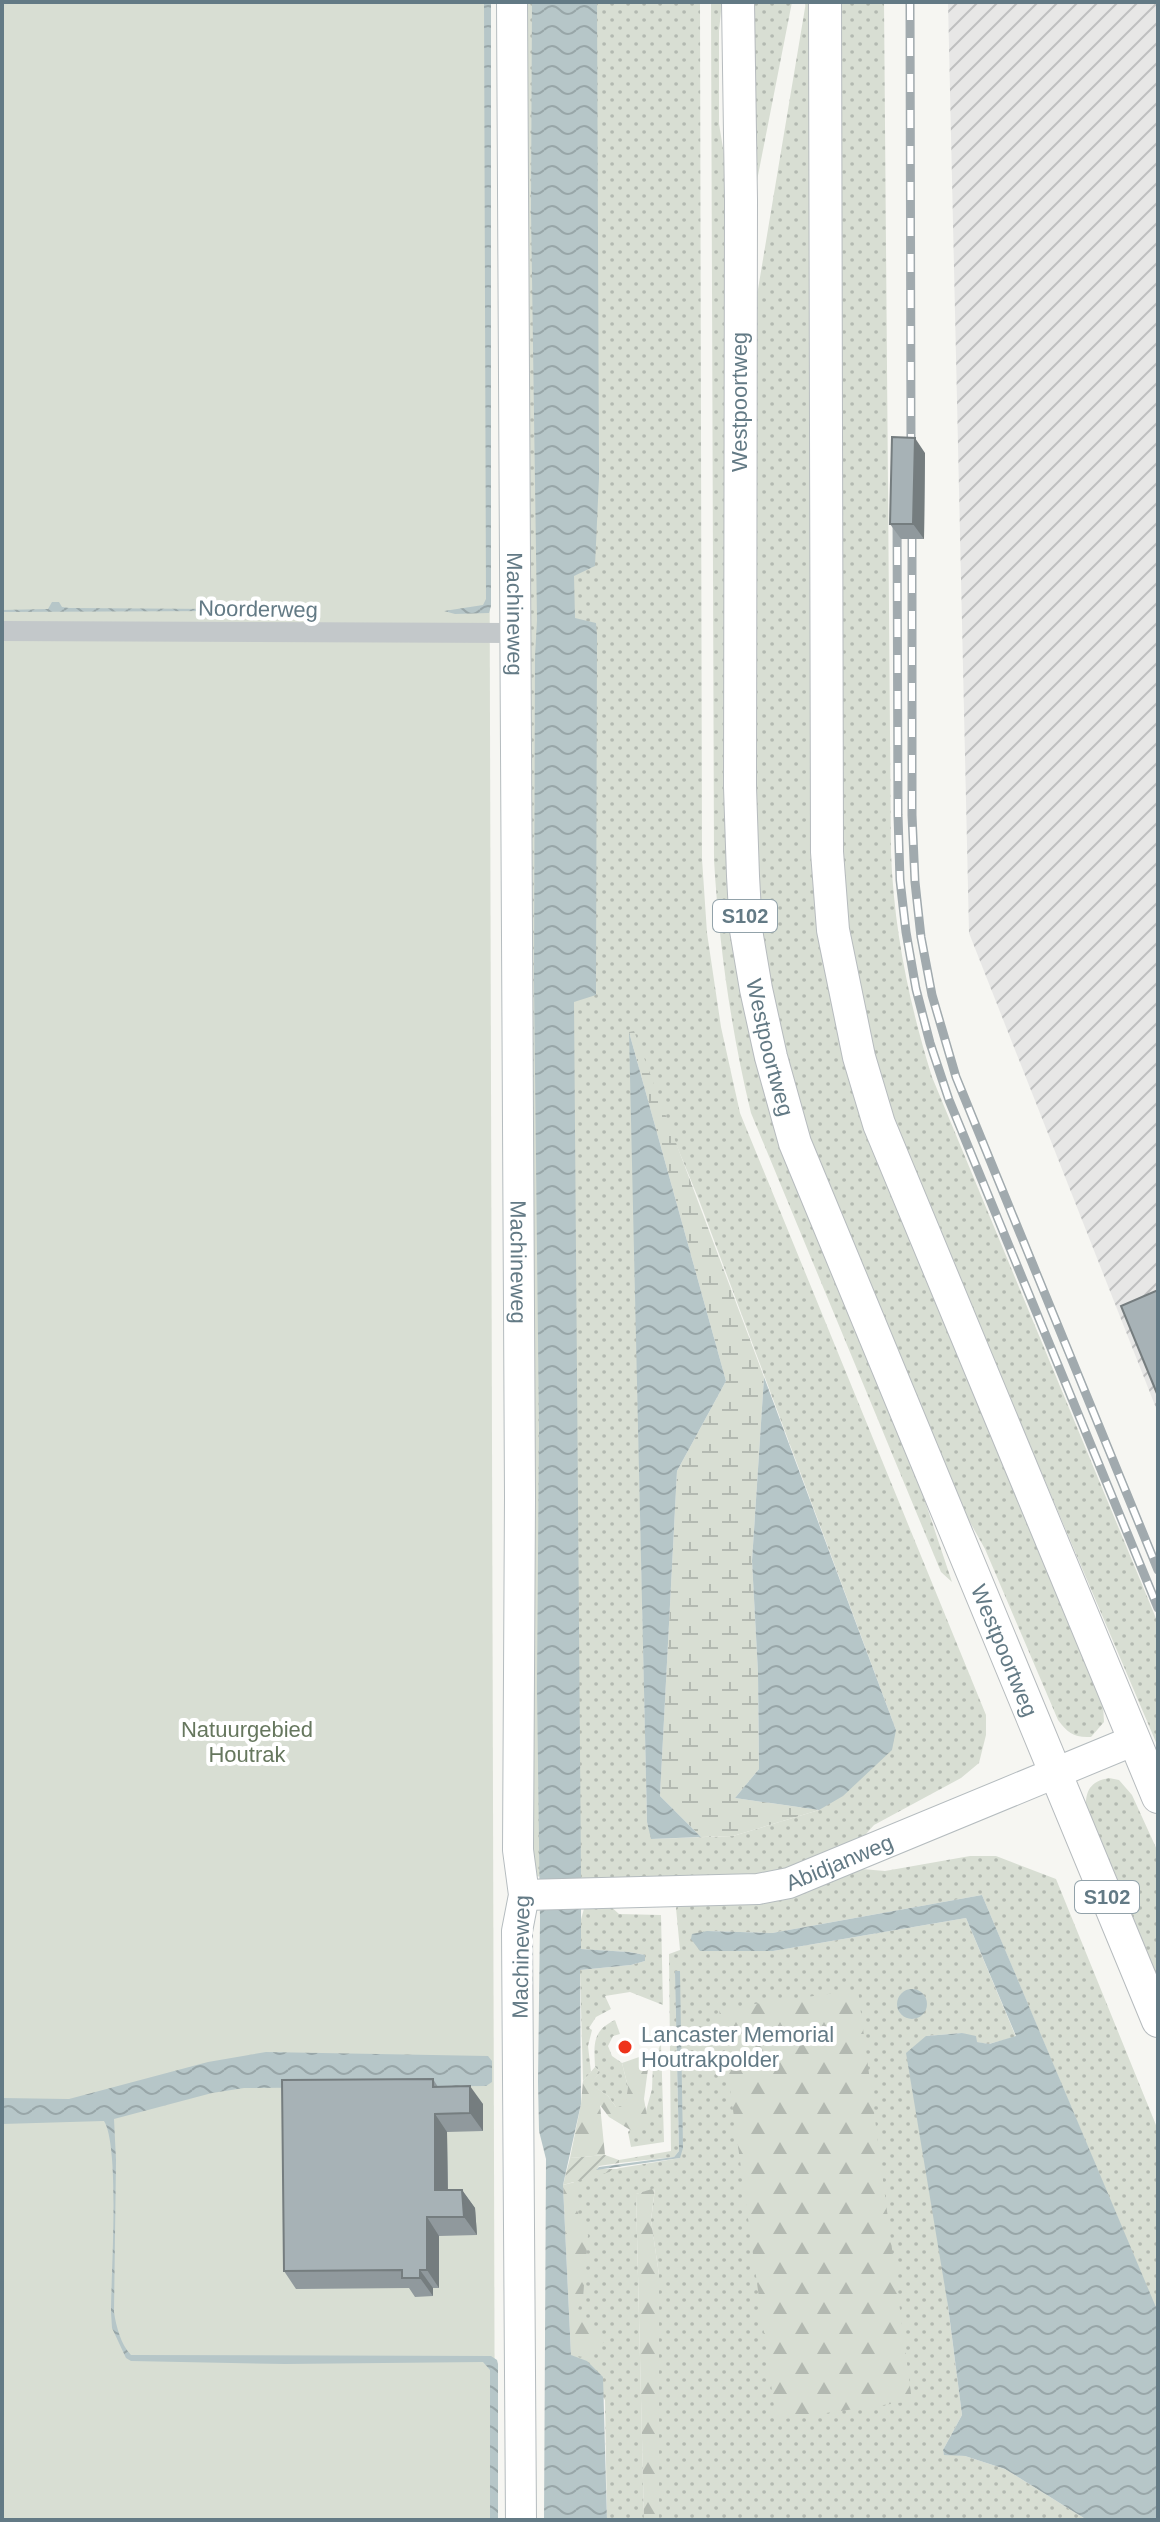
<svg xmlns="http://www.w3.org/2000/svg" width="1160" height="2522" viewBox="0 0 1160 2522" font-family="Arial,sans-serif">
<defs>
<pattern id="industrial-furrows" width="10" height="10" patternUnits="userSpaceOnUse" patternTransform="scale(2)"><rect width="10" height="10" fill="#e7e7e6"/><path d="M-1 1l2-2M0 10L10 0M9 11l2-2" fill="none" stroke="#bfc0c0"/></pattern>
<pattern id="grass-dots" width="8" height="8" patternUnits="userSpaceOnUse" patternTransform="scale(2)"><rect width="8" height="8" fill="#d8ded3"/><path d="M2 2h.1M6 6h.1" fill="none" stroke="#b3b9b1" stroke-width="1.8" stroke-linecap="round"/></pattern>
<pattern id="forest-firs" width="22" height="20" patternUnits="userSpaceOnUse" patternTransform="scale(2)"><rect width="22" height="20" fill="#d8ded3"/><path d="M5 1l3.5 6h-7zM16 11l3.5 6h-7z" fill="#b3b9b1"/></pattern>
<pattern id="wetland-marsh" width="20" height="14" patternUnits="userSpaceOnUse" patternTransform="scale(2)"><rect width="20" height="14" fill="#d8ded3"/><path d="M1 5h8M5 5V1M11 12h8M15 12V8" fill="none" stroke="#b3b9b1"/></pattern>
<pattern id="garden-furrows" width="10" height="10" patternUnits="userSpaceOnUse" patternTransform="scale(2)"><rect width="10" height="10" fill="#d8ded3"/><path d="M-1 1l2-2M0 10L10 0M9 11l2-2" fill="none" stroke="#b3b9b1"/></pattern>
<pattern id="water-waves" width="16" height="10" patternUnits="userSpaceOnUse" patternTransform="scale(2)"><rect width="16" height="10" fill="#b6c6c8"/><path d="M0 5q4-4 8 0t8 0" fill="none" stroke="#98a6a8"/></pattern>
</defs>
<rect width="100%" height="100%" fill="#f6f6f2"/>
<path fill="url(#industrial-furrows)" d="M948,2H1158V1413L969,933Z"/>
<path fill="url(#grass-dots)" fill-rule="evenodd" d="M520,2H700L702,859L707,933L721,1027L740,1113L986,1715V1735L979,1763L961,1778L874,1825L858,1843L776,1875L588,1879L530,1876ZM630,1032L699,1200L896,1730L819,1810L733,1836L652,1839L647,1822Z
M711,2H722L719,31V124L729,184L735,931L952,1582L941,1572L751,1113C731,1030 719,945 714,860Z
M750,2H792L751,211Z
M806,2H815L823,931L1103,1704L1104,1722L1091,1737C1074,1738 1068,1733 1058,1720L985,1549L935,1460L800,1123L757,942L751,331Z
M834,2H884L891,853C894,930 909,1003 932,1077L1158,1623V1747L941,1236L883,1092L841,930Z
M1109,1778L1119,1780L1132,1795L1158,1852V1993L1086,1814C1085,1794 1087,1782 1109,1778Z
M970,1856H996L1056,1879L1158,2130V2314L982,1895L772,1933L707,1931L773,1951L966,1918L1016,2037L988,2044L976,2042L962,2033L926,2036L948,2306L962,2415L943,2450L944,2454L965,2456L1005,2469L1087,2520H659V2275L651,2220L655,2189L636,2194L644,2520H607L605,2400L571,2355L574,2176L579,2180L620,2168L680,2158L675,1971L679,2151L674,2157L619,2163V2160L671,2151L669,1954L680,1950L676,1908L680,1901L850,1868L885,1871Z
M608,1904L619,1914L661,1915L663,2005L630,1992L605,1996L611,2009L596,2017L589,2028L592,2030L588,2046L591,2072L583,2081L580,1970L631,1965L645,1961V1955L629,1952L580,1949V1923L585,1905Z
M615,2020L620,2034L613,2036L608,2046L612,2056L622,2063L628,2087L626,2107H616L608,2096L590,2084L600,2072L595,2067C594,2044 592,2031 615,2020Z
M661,2043L664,2142L631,2147L628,2132L646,2111L652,2089L653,2063Z"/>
<path fill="url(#forest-firs)" d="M858,1990L912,2401L776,2420L719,2009Z
M642,2056L649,2061L644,2099L648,2122L632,2131L609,2117L600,2105L605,2155L570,2158L581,2104L583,2081L595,2067L600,2072L591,2084L608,2096L616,2107H625L628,2087L622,2063Z
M575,2182L574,2204L588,2235L583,2298L575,2315L604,2342L589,2358L571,2355L563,2185Z
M655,2188L651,2220L659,2275V2520H644L636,2194Z"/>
<path fill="url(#wetland-marsh)" d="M634,1031L764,1377L752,1561L758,1673L759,1769L735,1798L819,1810L733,1836L701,1837L660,1796L677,1471L726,1381L629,1032Z"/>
<path fill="#d8ded3" d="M2,2H488L495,2520H2Z"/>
<path fill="url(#garden-furrows)" d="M605,2155L619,2160V2163L599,2166L597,2169H620L563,2185L570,2158Z"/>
<path fill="url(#water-waves)" d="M484,2H491V606L489,613L455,614L444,611L483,605L486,599Z
M532,2H597L599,478L595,566L574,576L575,618L596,623L597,635L596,995L574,1002L581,1877V1949L629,1952L645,1955V1961L631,1965L580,1970L581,2104L563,2185L571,2355L587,2361L603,2377L607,2520H544L546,2159L539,2131L538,2082L540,1920L537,1687L539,1429L534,981L535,656L537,620L531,209Z
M52,602H59L62,607L69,608L217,609V611L2,612V610L48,609Z
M629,1032L726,1381L677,1471L660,1796L701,1837L651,1839L647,1822Z
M764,1377L896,1730L892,1750L843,1796L819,1810L735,1798L759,1769L758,1673L752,1561Z
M982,1895L1158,2312V2520H1087L1005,2469L965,2456L944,2455L943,2450L962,2415L948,2306L906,2053L926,2036L962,2033L976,2036L977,2042L989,2044L1016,2036L966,1918L773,1951H700L691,1939L692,1934L707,1931L772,1933Z
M675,1971H680L683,2148L680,2158L596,2170L599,2167L674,2157L679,2151Z
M897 2004a15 15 0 1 1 30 0a15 15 0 1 1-30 0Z
M266,2052L488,2056L492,2061V2082L486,2086L244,2088L212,2093L114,2119L116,2160L114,2312C116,2326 121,2345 131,2355L491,2356L497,2360L498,2364V2520H490V2370L483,2362L285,2364L131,2361L126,2358L112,2328L111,2312C111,2274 120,2147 104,2121L2,2124V2098L69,2099L208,2062Z"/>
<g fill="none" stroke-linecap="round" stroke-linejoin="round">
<defs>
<g id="secondary">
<path id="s1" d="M512,2L520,1497L518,1850L524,1895L517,1931L521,2520"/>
<path id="s2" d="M524,1895L758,1889L789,1883L1135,1740"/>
</g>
<g id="primary">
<path id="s3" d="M738,2L741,200L740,787L743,876L746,930L756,989L771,1057L795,1143L1158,2021"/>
<path d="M825,2L827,852L833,930L859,1057L879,1124L1158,1797"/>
</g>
</defs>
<use href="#secondary" stroke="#b5bcbf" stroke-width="32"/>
<use href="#primary" stroke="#b6bbbe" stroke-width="34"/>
<path stroke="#c3c8ca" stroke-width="20" d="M2,631L514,633"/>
<use href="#secondary" stroke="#fff" stroke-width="30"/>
<use href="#primary" stroke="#fff" stroke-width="32"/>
<defs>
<path id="rail" d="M910,2L911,452
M897,511L898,815L900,880L906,932L916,989L930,1043L949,1100L1158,1608
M912,539V815L915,882L921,937L932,995L956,1077L1158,1570"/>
</defs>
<use href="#rail" stroke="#a1aaae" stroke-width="9"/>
<use href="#rail" stroke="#fff" stroke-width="6" stroke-dasharray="18" stroke-linecap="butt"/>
</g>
<path fill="#90999d" d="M925,453L924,539H901L890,524Z
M433,2079L438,2087L483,2104V2131L447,2132L448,2190H462L475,2208L477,2235L439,2236V2288H433V2296L415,2297L409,2288L296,2289L284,2271Z"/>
<path fill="#757d7f" d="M915,438L925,453L924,539L913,524Z
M470,2086L483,2104V2131L470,2113Z
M435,2114L447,2132L448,2208L435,2190Z
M462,2190L475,2208L477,2235L464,2217Z
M427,2217L439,2236V2288L427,2270Z
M420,2270L433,2288V2296L420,2278Z"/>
<path fill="#a7b2b6" stroke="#757d7f" stroke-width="2" d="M892,437L915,438L913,524H890Z
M1158,1290V1396L1121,1306Z
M433,2079V2087L470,2086V2113L435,2114V2190H462L464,2217H427V2270H420V2278H402V2270L284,2271L282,2080Z"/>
<circle fill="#ee331a" stroke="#fff" stroke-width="3" cx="625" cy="2047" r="8"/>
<g text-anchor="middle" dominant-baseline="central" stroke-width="8" stroke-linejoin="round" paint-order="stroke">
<g fill="#fff" stroke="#92a2aa" stroke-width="2">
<rect x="713" y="900" width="64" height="32" rx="6"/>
<rect x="1075" y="1881" width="64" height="32" rx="6"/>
</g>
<g font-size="20" font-weight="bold" fill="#637a85">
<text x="745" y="916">S102</text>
<text x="1107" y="1897">S102</text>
</g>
<g font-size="22" fill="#637a85" stroke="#fff">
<text transform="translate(739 402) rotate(-90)">Westpoortweg</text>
<text transform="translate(258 609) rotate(1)">Noorderweg</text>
<text stroke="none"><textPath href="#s1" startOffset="612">Machineweg</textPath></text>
<text stroke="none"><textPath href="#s3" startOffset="1048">Westpoortweg</textPath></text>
<text stroke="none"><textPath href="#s1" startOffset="1260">Machineweg</textPath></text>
<text stroke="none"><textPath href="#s3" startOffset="1696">Westpoortweg</textPath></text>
<text stroke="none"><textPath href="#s2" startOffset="320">Abidjanweg</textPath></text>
<text transform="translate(521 1957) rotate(-89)">Machineweg</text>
</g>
<g font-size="22" fill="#66775e" stroke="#fff">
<text x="247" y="1729">Natuurgebied<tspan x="247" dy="25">Houtrak</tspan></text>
</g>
<g font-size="22" fill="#637a85" stroke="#fff" text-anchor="start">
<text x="641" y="2034">Lancaster Memorial<tspan x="641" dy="25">Houtrakpolder</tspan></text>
</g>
</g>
<rect width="1160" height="2522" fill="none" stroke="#637a85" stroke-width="8"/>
</svg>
